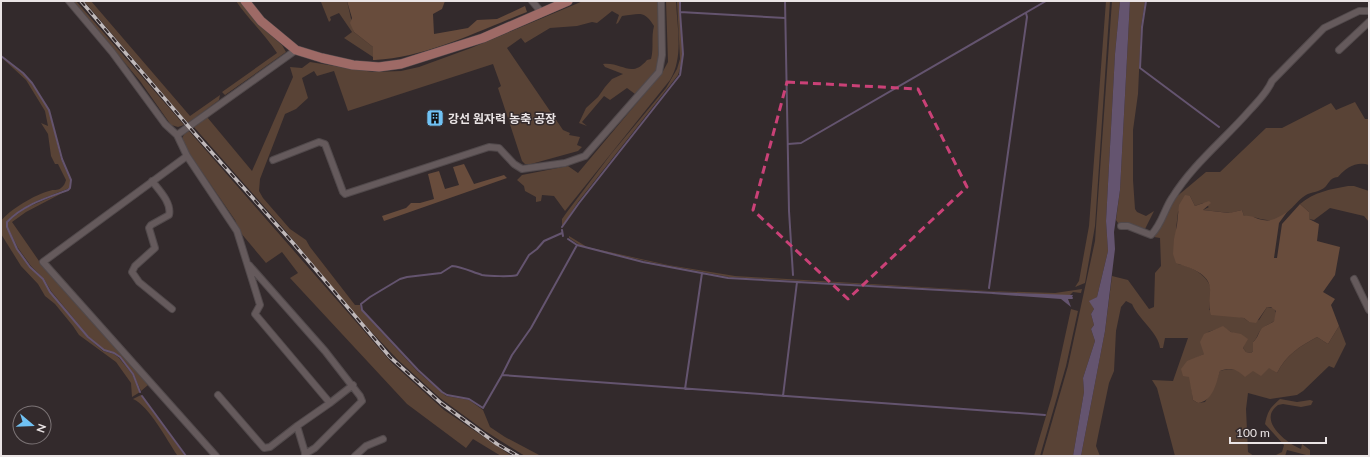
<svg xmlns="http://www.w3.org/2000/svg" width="1370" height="457" viewBox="0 0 1370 457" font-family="Lato,'Noto Sans KR',sans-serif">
<rect width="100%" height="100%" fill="#332a2c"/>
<path fill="#594336" d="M73,1H76L184,125L178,127L171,125L140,81Z
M84,1H91L190,116L220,95L219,100L188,123Z
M236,1H240L258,24L282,45L286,52L225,95L222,92L277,53C265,34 248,19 236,1Z
M324,1H347L354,32L373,47V57L344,38L352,32L339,13L330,17L331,20L329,22L321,2Z
M583,1H659L660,58L656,70L635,94L627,88L610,100L604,96L582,122L587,126L579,123L586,108L598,97L605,87L612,79L623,74L605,67L603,64C623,62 631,79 647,60L651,59C654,48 651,37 654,26C644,10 640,14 622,16L618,23L616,24L619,15L612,11L597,23L592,22L577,26L550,28L525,43L521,38L507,48L563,130L570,133L569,135L580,137L577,145L582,147L578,151L531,164H525L522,161L498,88L501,86L493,64L348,111L334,71L317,76L314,71L302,78L308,98L296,109L285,114L260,179L259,191L263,198L290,229L306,240L310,247L355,305H360L361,310L417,371L441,392L446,396L469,400L483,410L490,427L505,437L541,456H525L485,431L440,398L397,359L352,311L284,229L193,126L207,117L252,171L293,77L290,67L302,68L310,62L373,72L401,71L419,67L471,48Z
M666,1H676C677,27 684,57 670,80L565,211L554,196L542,195L541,201L536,202V197L525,191L524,186L517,180L522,175L568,166L578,173L662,73L668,62Z
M677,1H679C680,25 687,52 678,75L578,202L562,227V219L567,212L611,154L666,88L677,69L680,59Z
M1106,1H1110L1095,226L1085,283L1075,287L1079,281L1089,226Z
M1112,1H1120L1115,54L1106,221L1108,251L1097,297L1090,301L1094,309L1091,314L1094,325L1091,329L1095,341L1083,378L1084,392L1073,456H1042L1068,366L1095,241Z
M1130,1H1145L1141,27L1138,94L1133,130V180L1135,209L1137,212L1146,216L1154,211L1145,229L1125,223H1118L1116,220L1120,190Z
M1,57L23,74L31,83L49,110L61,159L70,180V188L67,189C45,198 23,204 6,222V227L17,249L30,267L43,279L50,292L88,338L103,351L114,354L119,358L132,374L140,392L132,397L131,383L116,362L79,335L73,326L55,304L45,296L38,284L21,266L1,234V221C9,210 36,194 49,191C54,189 57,191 61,188C64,186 65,183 66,180L58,164H55L51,156L48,134L41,123L48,126L45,111L26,80Z
M1355,102L1365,119H1369V165C1356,161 1346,168 1338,177C1329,178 1329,184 1324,188C1319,192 1311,192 1306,195C1296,201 1289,214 1277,219C1267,223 1255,216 1244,216L1242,210L1230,213L1203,210L1209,207L1203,203L1195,206L1190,196L1178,212L1176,229L1178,264C1191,266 1210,276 1211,291C1211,297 1209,304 1209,310L1244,318L1249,322L1259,320L1267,307L1274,308L1277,315L1274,321C1269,325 1264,325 1260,331C1257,335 1257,339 1253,342V351L1251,353L1246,352L1243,348L1247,339L1231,332L1223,327L1208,332L1204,354L1192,360L1190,377L1193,400L1198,403L1205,402L1214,387L1220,371C1231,367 1238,371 1251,371C1257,371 1263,369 1269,367L1277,373C1286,355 1300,346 1317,337L1328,344L1339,326L1346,344L1334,368L1329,366L1303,391L1297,395L1270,399L1248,393L1246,409L1248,452L1254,456H1175L1157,388L1152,380L1173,381L1188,338H1165L1163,348H1160C1159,333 1138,319 1132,304L1126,301L1121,307L1116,331L1114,371L1109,383L1098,436L1096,446L1100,456H1081L1105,331L1112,276L1128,280L1149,309L1154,307L1155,273L1161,266L1160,238L1154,237L1175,198L1206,172H1220L1266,128H1282L1331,103L1336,110Z
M189,131L392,363L444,410L512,456H501L473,439L466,448L407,404L290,278L298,273L282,252L266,263L240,232L235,220L187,150C183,143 179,135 189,131Z
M1348,186H1354L1369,191V222L1364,216L1330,208L1314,220L1309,219V212L1300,204C1314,192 1331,189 1348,186Z
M68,190L26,212L12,222L39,261L148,383V385L141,391L133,373L120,357L114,353L104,350L89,337L51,291L44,279L31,266L18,248L7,226L8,221L26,208Z
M569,236L587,247L668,265L735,276L989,291L1055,293L1082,289L1081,293L1073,292L1070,295H1054L729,277L650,262L593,249L581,246L569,238Z
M1071,309L1078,311L1066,366L1040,456H1034L1052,396Z
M141,395L185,456L177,455C167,440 149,406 133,399Z
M1280,399L1297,402L1310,400L1313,401L1311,405L1301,407L1283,404L1278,405C1257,420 1286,443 1301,449L1302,444L1310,450V456L1287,450L1285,456H1274L1282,452L1284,445L1265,424C1268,410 1270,408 1280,399Z"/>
<path fill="#684c3c" d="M347,1H445L442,9L433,14L434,34L468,28L477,20L497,19L525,6L527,12C478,31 428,57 375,60H373V47L354,32L350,23L352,18Z
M464,164L474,184L504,175L507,178L384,221L382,216L406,208L411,203H420L434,199L428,174L439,171L445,189L459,185L453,167Z
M1185,195L1190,196L1195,206L1209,201L1211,203L1203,210L1229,213L1242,210L1244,216C1253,215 1255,219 1263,220C1272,222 1279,217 1287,212L1279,223L1274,258H1277L1282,224L1300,204L1309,212V219L1319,224L1317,241L1340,247L1335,275L1323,292L1335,299L1331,305L1339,326L1328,344L1317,337C1300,346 1286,355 1277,373L1269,368L1261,376L1253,371L1245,377C1236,369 1231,367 1220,371C1216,384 1213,401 1198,403L1193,400L1189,377L1183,376L1181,369L1187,361L1204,354L1200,342L1204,334L1223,326L1231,332L1241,334L1248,339L1243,348L1246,352L1251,353L1253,351V342C1258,338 1258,333 1262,328C1266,325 1271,324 1274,321L1276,311L1271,307H1267L1256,323L1249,322L1244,318L1211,315C1208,307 1210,300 1210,292C1212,273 1189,268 1176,263L1173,254L1174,239L1177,225L1179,205Z"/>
<path fill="#64546f" d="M1120,1H1130L1120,190L1114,232L1115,249L1105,331L1081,456H1073L1084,392L1083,378L1095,341L1091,329L1094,325L1091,314L1094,309L1089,301L1097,297L1108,251L1106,221L1115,54Z
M992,292L1073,295L1072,297L1068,299L1071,307L1061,299L992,294Z"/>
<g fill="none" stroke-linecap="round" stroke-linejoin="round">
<path stroke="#64546f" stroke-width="2" d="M680,1V12
M785,1L789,211L793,275
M1146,1L1142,27L1140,68L1219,127
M1,56L23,73L32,83L49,110L62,159L71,180L70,188L68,190C46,198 23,205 7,222V227L17,249L30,267L43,279L50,292L88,337L104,350L114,353L120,357L133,374L140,392
M788,144L801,143L1046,1
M562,227L579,203L680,75L683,54L680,12L785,18
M562,230L563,236
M562,233L544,241L537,249L529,255L517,275C511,277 489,276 482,275C472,272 463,267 452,266L441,273L407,277L400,279L370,297L361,304L362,310L418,370L442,392L447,395L469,399L483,408L502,375L1045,415
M568,239L577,245
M989,288L1027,17L1026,13
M1066,298H1072
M502,375L512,355L531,328L577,245L643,262L728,278L797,282
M685,389L702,273
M142,396L186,456
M783,396L797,282L994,293"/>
<defs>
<path id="street" d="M69,1L112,52L165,124L177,135
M532,1L542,13
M296,50L177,135L187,156L237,231L260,305L255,314L330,403L297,426L306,456
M1339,50L1369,22
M187,156L43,262L216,456
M273,160L319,142L325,144L343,192L345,194L489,147L499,148L514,164L522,169L565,163L585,156L659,72L662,55L661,1
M152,181C159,190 172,203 169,215L151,225L149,228L155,248L135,266L132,272L139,282L172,309
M1121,226H1128L1151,235C1162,224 1164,210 1172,198C1193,164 1224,140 1250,110C1258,101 1267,93 1272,81L1324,28L1359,11H1369
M249,265L325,351L360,396L362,401L315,448L305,454
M1354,279L1369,310
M218,395L264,448L270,447L297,426
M330,403L353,385
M355,456L366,446L383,439"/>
<path id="primary" d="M245,1L261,21L296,50L322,58L353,65L379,67L401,64L483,38L568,1"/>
</defs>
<use href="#street" stroke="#51494b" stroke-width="8"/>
<use href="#primary" stroke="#51494b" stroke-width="10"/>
<use href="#street" stroke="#655a5c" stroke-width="6"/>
<use href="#primary" stroke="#9e6a66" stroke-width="9"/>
<defs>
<path id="rail" d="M81,1L189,127L293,243L390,357L441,403L497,444L518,456"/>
</defs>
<use href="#rail" stroke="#c0b9ba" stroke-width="3.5"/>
<use href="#rail" stroke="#332a2c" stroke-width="2" stroke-dasharray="6" stroke-linecap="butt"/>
</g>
<path fill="none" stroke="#ca4177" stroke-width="3" stroke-dasharray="8 5" stroke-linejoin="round" d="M787,82L918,89L967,187L848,299L753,210Z"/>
<defs>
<symbol id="building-square" viewBox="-11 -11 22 22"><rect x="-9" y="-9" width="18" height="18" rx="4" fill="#70c2f4" stroke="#332a2c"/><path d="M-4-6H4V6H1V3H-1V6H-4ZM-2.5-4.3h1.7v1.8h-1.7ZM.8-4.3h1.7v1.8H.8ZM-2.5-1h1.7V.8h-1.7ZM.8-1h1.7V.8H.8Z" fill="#111"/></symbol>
</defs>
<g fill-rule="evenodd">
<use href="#building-square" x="425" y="108" width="20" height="20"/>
</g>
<g text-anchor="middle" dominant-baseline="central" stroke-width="3" stroke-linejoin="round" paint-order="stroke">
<g font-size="12" font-weight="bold" fill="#eae4e5" stroke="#332a2c" text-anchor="start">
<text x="448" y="118">강선 원자력 농축 공장</text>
</g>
</g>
<rect width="1370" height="457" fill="none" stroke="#eae4e5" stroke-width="4"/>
<g transform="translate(32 425) rotate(109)"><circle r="19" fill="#332a2c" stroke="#7c7476"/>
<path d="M0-3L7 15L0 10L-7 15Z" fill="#70c2f4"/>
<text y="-6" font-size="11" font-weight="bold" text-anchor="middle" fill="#eae4e5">N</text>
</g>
<path d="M1230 437v6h96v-6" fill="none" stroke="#eae4e5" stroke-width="2"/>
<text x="1236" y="437" font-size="12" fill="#eae4e5" stroke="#332a2c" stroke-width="3" paint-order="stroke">100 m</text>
</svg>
